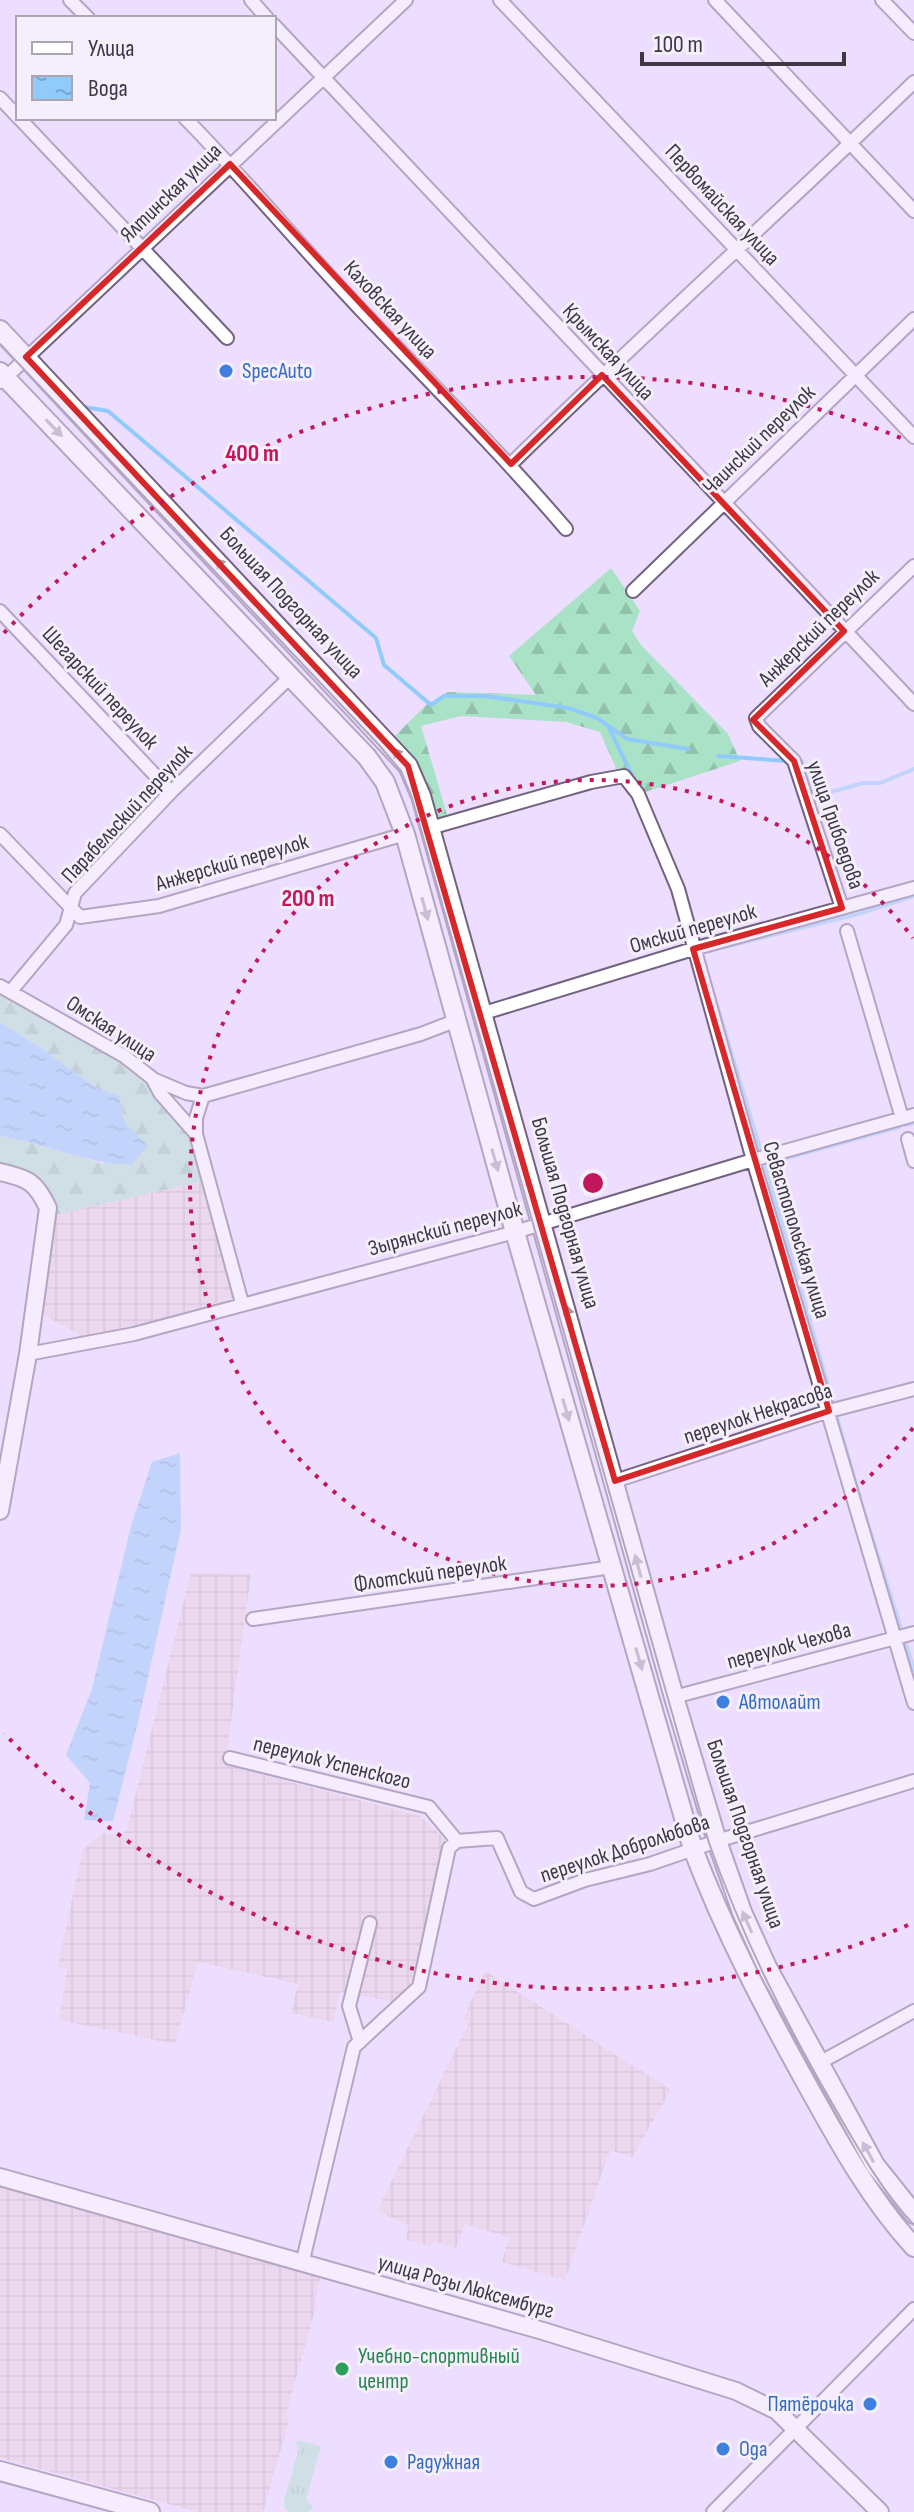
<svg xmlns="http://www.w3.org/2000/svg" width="914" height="2512" viewBox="0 0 914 2512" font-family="'Sofia Sans Condensed',sans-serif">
<defs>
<pattern id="industrial-grid" width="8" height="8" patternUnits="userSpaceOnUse" patternTransform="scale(2)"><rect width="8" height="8" fill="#ecd3dc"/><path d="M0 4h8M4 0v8" fill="none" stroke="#cbb6be"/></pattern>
<pattern id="grass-tufts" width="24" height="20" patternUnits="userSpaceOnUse" patternTransform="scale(2)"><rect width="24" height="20" fill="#aae2c7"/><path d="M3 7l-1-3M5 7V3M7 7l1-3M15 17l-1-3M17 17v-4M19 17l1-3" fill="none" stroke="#93c2ac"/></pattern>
<pattern id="forest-firs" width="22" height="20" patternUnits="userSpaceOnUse" patternTransform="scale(2)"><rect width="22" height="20" fill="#aae2c7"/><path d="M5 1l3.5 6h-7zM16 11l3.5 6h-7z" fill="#93c2ac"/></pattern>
<pattern id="water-ripples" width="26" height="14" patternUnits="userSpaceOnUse" patternTransform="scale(2)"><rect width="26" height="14" fill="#90cbfb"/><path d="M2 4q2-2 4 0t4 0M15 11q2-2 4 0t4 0" fill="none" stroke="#77a6cd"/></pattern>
</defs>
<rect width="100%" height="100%" fill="#edddfe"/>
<path fill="url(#industrial-grid)" d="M204,1181L233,1298L133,1327L83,1337L42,1314L55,1215Z
M191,1573L251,1574L225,1765L420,1816L445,1839L428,1922L411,1985L395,2002L340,1992L333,2022L291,2013L298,1984L198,1962L175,2044L59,2020L67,1969L58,1967L82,1851L102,1833L120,1836L127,1830Z
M485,1971L671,2090L632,2157L610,2150L565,2280L502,2262L509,2237L464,2224L456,2248L433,2241L431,2246L405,2240L409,2225L377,2211L469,2022L463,2019Z
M0,2186L321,2276L315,2298L316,2306L286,2414L289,2420L263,2512H198L0,2458Z"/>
<path fill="url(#grass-tufts)" d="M301,2441L321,2446L306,2499L313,2508L308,2512H289L284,2507V2501L299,2448L295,2442Z"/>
<path fill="url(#forest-firs)" d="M611,568L640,611L632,631L641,645L728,734L740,761L642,793L616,768L600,732L566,722L461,716L421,726L448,818L432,822L412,762L395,736L426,705L448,692L536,695L509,656Z
M0,990L124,1061L145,1081L193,1137L204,1181L55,1215C58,1181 27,1171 0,1166V1136L22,1140L104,1164L125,1123L118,1096L96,1088L44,1050L0,1022Z"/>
<path fill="url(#water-ripples)" d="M0,1022L44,1050L96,1088L119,1096L125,1123L148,1146L131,1165C86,1164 45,1143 0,1136Z
M180,1453L181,1529L138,1722L113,1821L84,1820L90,1783L66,1755L92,1689L131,1526L152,1462Z"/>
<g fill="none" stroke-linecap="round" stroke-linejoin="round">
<path stroke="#90cbfb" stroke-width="4" d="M84,407L108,411L376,638L384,665L431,705L444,696H485L568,708L597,718L627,739L688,749
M609,728L635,781
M718,756L788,761
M802,761L813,797L863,783H880L914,769
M708,951L858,914L914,896
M710,982L760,1148
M906,1125L914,1123
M899,1127L765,1164L862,1505L914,1670"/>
<defs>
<path id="minor" d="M70,0L88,18
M251,0L267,18
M500,0L914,437
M715,0L914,211
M882,0L914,33
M274,25L914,704
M0,98L18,117
M19,118L227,338
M185,118C246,180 302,248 362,311C431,383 501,453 566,529
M1,382L406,0
M511,464C643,334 781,211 914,82
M633,591L914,319
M0,611L171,792
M430,828L591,782L624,776L638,794L678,889L753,1160L914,1703
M0,834L80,917L159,906L405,834
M842,908L794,761L759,726L756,718L914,566
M847,931L902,1118
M0,986L124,1056L152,1078L160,1093L196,1134L242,1303
M11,991L66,925L75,893L171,792L290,677
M484,1013L693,949L914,888
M153,1079L186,1093L203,1096
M196,1134V1118L203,1096L421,1034L455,1021
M908,1139L914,1161
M28,1354L134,1334L515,1232L753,1160L914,1115
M615,1481L829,1411L914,1389
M253,1619L612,1567
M674,1697L914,1633
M230,1758L429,1807L457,1841
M360,2042L349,2006L370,1923
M819,2063L914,2011
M302,2264L354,2047L419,1987L449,1848L457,1841L497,1838L521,1892L534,1899L585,1880L650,1864L717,1841L914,1781
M713,2512L914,2309"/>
<path id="tertiary" d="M0,1172C28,1178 36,1182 48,1208L28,1354L0,1511
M0,2177L543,2331L736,2391L777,2411L880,2512"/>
<path id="secondary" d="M0,330L408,766L421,796L674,1697L717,1841L742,1912L767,1967L875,2165L914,2214
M0,372L367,757L385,782L405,834L515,1232L693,1849C725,1933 766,2011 810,2090C841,2146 871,2200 914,2247
M0,2471L150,2512"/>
</defs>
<use href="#minor" stroke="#726380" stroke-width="16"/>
<use href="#tertiary" stroke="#726380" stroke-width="20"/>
<use href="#secondary" stroke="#726380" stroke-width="22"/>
<use href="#minor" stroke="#fff" stroke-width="12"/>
<use href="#tertiary" stroke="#fff" stroke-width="16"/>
<use href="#secondary" stroke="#fff" stroke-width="18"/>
<path stroke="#6e6477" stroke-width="2" d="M0,344L379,745L401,771L412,798L709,1843C742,1936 783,2018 832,2103C857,2146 880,2189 914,2225"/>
</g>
<defs><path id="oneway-solid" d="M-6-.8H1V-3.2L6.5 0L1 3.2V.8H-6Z" transform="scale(2)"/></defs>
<g fill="#9e9ba2">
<use href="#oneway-solid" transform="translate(54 428) rotate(46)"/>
<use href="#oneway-solid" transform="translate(223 567) rotate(-133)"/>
<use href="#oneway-solid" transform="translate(400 757) rotate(-129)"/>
<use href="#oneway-solid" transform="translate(425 909) rotate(75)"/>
<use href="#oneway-solid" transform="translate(495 1160) rotate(74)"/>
<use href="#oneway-solid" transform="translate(569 1316) rotate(-106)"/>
<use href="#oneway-solid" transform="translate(566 1410) rotate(74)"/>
<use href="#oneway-solid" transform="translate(638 1566) rotate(-105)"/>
<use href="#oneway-solid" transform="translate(639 1659) rotate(74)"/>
<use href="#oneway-solid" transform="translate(747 1922) rotate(-114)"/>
<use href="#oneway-solid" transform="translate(868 2152) rotate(-119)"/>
</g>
<path d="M0 0H914V2512H0ZM230,164L511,464L602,375L844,631L753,720L794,761L842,908L693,949L829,1411L615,1481L408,766L26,357Z" fill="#edddfe" fill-opacity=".55" fill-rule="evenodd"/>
<path fill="none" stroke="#d62828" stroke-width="6" stroke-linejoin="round" d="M230,164L511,464L602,375L844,631L753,720L794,761L842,908L693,949L829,1411L615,1481L408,766L26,357Z"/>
<g fill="none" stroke="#c2185b" stroke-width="4" stroke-dasharray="4 8">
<path d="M913 1428A403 403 0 1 1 913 938"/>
<path d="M908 1925A806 806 0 0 1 4 1733M4 633A806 806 0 0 1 908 441"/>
</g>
<g fill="#3f7fe0" stroke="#f5effc" stroke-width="3">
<circle cx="226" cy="371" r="8"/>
<circle cx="723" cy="1702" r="8"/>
<circle cx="870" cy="2404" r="8"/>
<circle cx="723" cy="2449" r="8"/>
<circle cx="391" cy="2462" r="8"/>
</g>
<circle fill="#2e9e5b" stroke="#f5effc" stroke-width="3" cx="342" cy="2369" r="8"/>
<g text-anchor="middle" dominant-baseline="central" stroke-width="6" stroke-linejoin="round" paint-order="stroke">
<g font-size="22" fill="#3e3744" stroke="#f5effc">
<text transform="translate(171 193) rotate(-44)">Ялтинская улица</text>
<text transform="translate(722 205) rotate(47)">Первомайская улица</text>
<text transform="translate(390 310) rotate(47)">Каховская улица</text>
<text transform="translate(608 352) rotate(47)">Крымская улица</text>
<text transform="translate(759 440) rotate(-44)">Чаинский переулок</text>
<text transform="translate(291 603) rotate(47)">Большая Подгорная улица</text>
<text transform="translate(819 628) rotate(-44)">Анжерский переулок</text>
<text transform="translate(100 688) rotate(47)">Шегарский переулок</text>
<text transform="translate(127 814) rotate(-47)">Парабельский переулок</text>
<text transform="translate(835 825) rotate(71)">улица Грибоедова</text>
<text transform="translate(232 863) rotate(-16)">Анжерский переулок</text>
<text transform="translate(693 929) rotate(-16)">Омский переулок</text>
<text transform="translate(111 1029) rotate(33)">Омская улица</text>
<text transform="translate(565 1213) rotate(74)">Большая Подгорная улица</text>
<text transform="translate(445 1229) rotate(-15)">Зырянский переулок</text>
<text transform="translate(796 1230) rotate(73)">Севастопольская улица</text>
<text transform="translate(758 1414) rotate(-18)">переулок Некрасова</text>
<text transform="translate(430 1574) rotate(-8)">Флотский переулок</text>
<text transform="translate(789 1646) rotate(-15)">переулок Чехова</text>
<text transform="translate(332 1763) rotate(14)">переулок Успенского</text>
<text transform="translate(745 1834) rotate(71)">Большая Подгорная улица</text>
<text transform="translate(625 1849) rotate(-18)">переулок Добролюбова</text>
<text transform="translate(466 2287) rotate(16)">улица Розы Люксембург</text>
</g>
<g font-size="22" fill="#366cbe" stroke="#f5effc" text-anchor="start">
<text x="242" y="371">SpecAuto</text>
<text x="739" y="1702">Автолайт</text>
<text x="854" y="2404" text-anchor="end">Пятёрочка</text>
<text x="739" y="2449">Ода</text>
<text x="407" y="2462">Радужная</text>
</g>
<g font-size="22" fill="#27864d" stroke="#f5effc" text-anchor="start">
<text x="358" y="2356">Учебно-спортивный<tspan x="358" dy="25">центр</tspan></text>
</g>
</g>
<circle cx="593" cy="1183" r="12" fill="#c2185b" stroke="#f5effc" stroke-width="4"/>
<g font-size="24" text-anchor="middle" font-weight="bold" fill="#c2185b" stroke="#f5effc" stroke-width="6" stroke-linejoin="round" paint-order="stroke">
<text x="252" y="461">400 m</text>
<text x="308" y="906">200 m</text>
</g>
<rect x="16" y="16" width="260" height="104" fill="#f5effc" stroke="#aca5b2" stroke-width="2"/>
<rect x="32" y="42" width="40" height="12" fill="#ffffff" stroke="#aca5b2" stroke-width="2"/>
<text x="88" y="56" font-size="24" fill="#3e3744">Улица</text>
<rect x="32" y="76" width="40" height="24" fill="url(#water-ripples)" stroke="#aca5b2" stroke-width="2"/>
<text x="88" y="96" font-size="24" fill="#3e3744">Вода</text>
<path d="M642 52v12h202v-12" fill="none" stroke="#3e3744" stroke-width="4"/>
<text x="654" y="52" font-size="24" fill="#3e3744" stroke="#f5effc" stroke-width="6" paint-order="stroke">100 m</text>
</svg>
